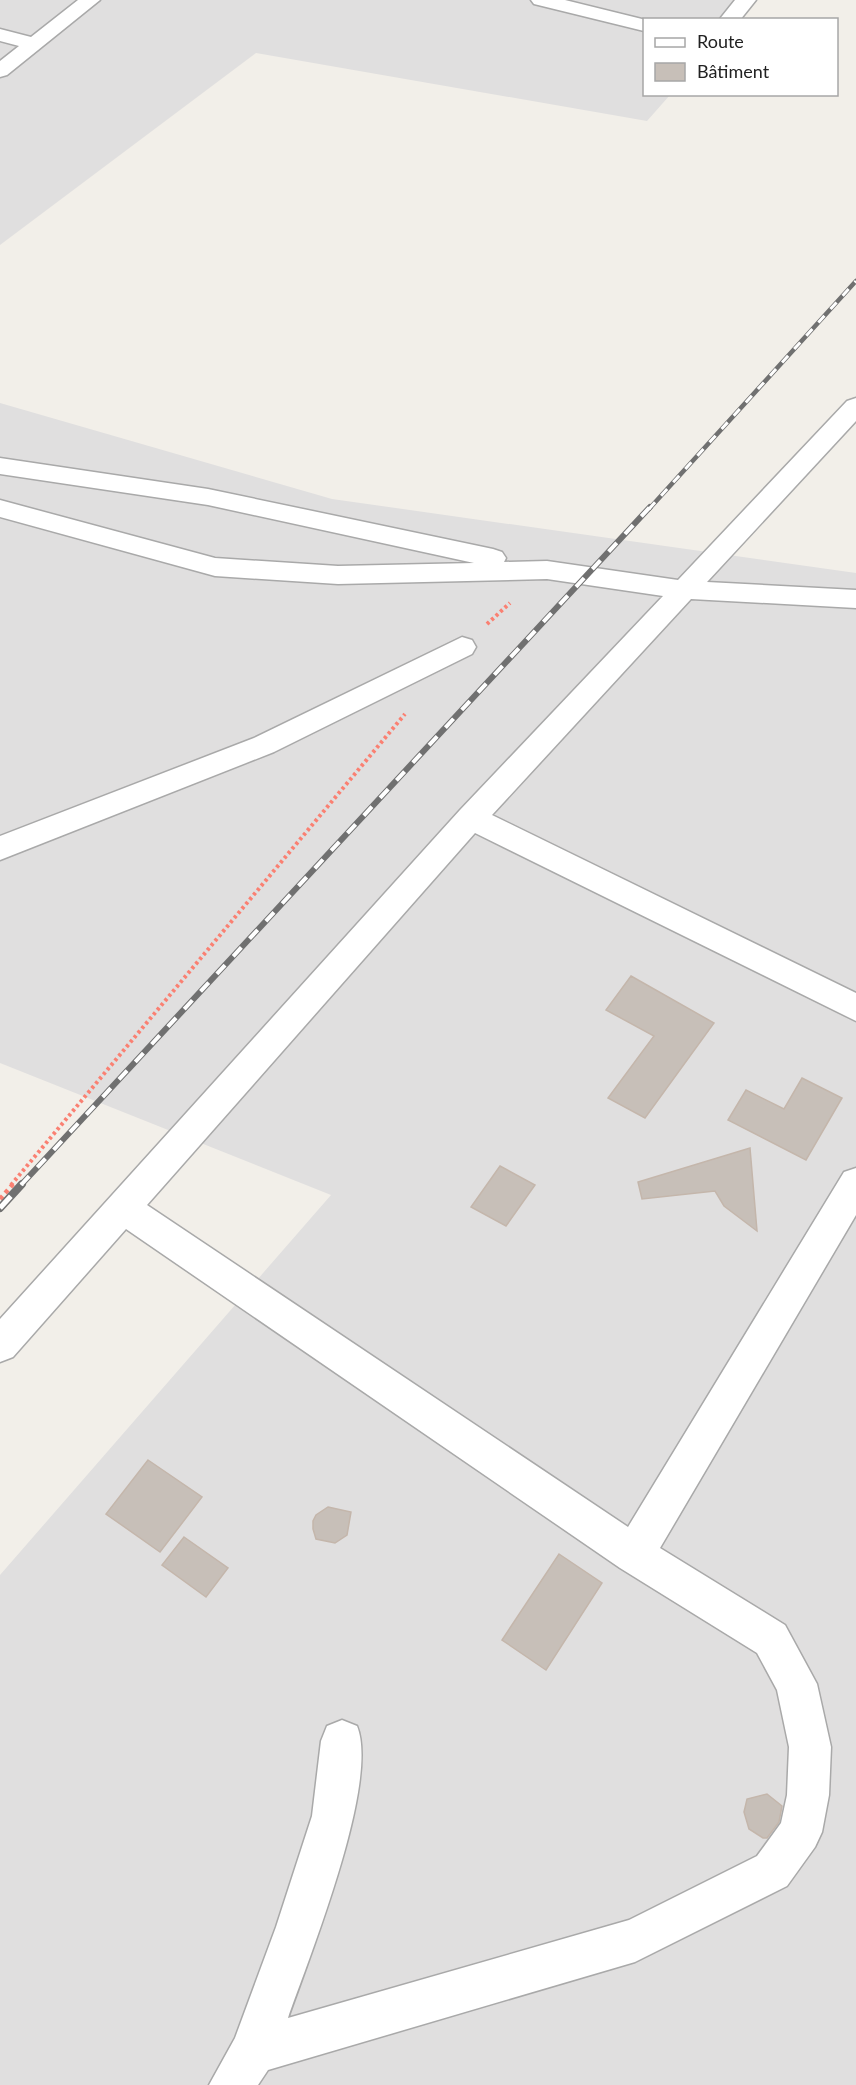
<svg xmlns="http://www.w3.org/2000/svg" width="856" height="2085" viewBox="0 0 856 2085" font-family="Lato,sans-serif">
<rect width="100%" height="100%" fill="#f2efe9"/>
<path fill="#e0dfdf" d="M0,0H754L737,19L644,20V94L670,95L647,121L256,53L0,245Z
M0,403L332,499L856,573V2085H0V1575L331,1195L0,1063Z"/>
<path fill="#c7bfb8" stroke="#c4b6ab" stroke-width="1.5" d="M631,976L714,1023L645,1118L608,1098L654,1036L606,1010Z
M802,1078L842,1098L806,1160L728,1120L746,1090L784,1109Z
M750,1148L757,1231L724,1206L715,1191L642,1199L638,1182Z
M500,1166L535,1185L506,1226L471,1207Z
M148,1460L202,1497L160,1552L106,1514Z
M328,1507L351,1512L347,1535L335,1543L316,1539L313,1529V1521L316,1515Z
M184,1537L228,1568L206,1597L162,1565Z
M559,1554L602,1583L546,1670L502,1640Z
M767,1794L782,1806L779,1822L767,1838H763L749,1829L744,1812L747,1799Z"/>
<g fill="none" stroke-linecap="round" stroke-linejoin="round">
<defs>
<path id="minor" d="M78,0H100L7,75L0,77V61L19,46L0,41V29L31,37Z
M531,0H565L646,20L644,31L534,4Z
M735,0H756L740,20H719Z
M856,398V421L707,582L856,590V608L691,599L492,815L856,993V1021L475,833L147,1205L628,1527L844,1172L856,1168V1215L660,1548L785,1625L817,1684L831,1747L829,1795L822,1832L815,1847L787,1886L635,1962L268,2070L258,2085H209L235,2038L276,1927L312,1816L321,1741L327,1726L342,1720L357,1726C380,1782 309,1958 288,2018L629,1920L757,1856L781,1823L787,1795L789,1747L777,1690L757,1653L620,1568L126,1229L13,1357L0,1362V1319L460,810L663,596L547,579L338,584L215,576L0,517V500L215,558L338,566L474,563L208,505L0,474V458L208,489L493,549L502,552L506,558L504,562L547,561L678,580L847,401Z
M462,637L472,640L476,647L472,654L274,752L0,860V836L254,738Z"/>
</defs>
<use href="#minor" stroke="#a9a9a9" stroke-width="3"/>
<path stroke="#fa8072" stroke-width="4" stroke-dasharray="3 3" stroke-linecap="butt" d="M487,624L510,603
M11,1185L405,714"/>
<path stroke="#fa8072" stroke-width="4.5" stroke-dasharray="4 4" stroke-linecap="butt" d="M0,1199L13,1184"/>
<use href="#minor" fill="#fff" fill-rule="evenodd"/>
<defs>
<path id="rail-far2" d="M649,509L856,281"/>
<path id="rail-far1" d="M21,1185L650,507"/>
<path id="rail" d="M0,1208L22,1184"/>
</defs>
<use href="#rail-far2" stroke="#707070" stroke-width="4.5"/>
<use href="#rail-far1" stroke="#707070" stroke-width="6"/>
<use href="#rail" stroke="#707070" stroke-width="8"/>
<use href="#rail-far2" stroke="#fff" stroke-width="3" stroke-dasharray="9" stroke-linecap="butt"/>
<use href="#rail-far1" stroke="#fff" stroke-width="4" stroke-dasharray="12" stroke-linecap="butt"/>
<use href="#rail" stroke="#fff" stroke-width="5" stroke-dasharray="16" stroke-linecap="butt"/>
</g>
<rect x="643" y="18" width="195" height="78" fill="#ffffff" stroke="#a7a7a7" stroke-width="1.5"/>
<rect x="655" y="38" width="30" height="9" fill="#ffffff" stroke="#a7a7a7" stroke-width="1.5"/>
<text x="697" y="48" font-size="18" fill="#222222">Route</text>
<rect x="655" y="63" width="30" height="18" fill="#c7bfb8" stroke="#a7a7a7" stroke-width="1.5"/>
<text x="697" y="78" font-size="18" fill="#222222">Bâtiment</text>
</svg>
